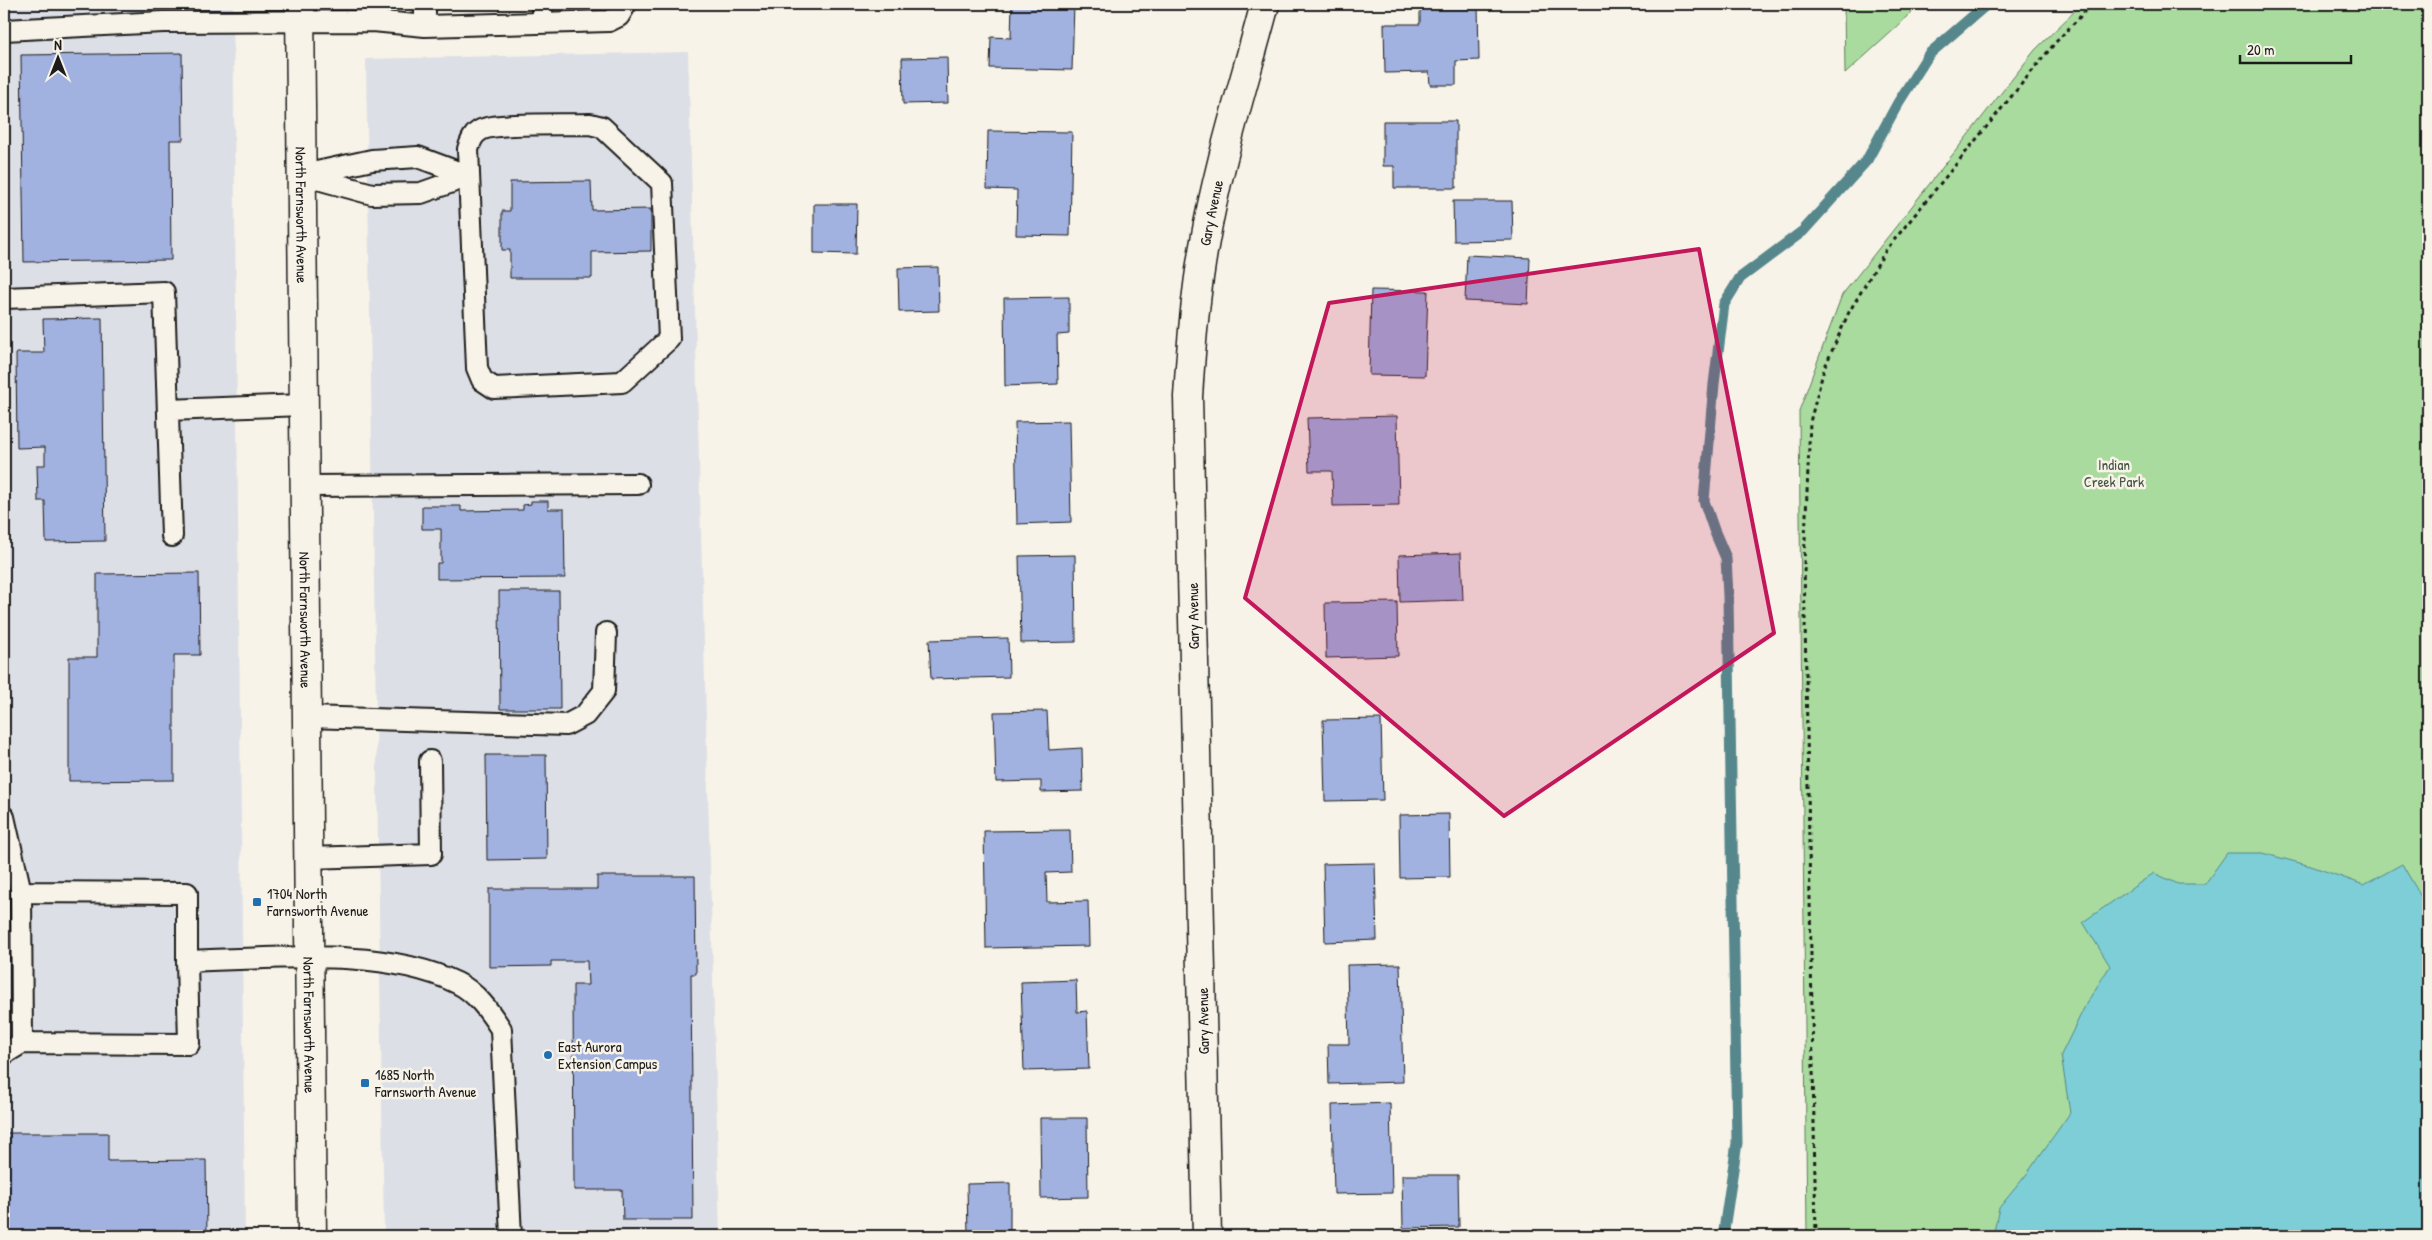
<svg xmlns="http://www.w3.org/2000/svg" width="2432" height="1240" viewBox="0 0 2432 1240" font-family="'Patrick Hand',sans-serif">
<rect width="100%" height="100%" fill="#f7f3e8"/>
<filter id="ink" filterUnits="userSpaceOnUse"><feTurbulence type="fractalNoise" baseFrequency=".02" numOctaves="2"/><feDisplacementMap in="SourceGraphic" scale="10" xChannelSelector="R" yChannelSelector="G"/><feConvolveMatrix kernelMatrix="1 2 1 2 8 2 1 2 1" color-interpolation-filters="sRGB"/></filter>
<g filter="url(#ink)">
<path fill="#dddfe6" d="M4,4H233L245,1236H4Z
M688,52L720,1236H384L366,59Z"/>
<path fill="#a8db9d" stroke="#627c5c" d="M1844,4H1918L1899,25L1845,74Z
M2082,4H2428V1236H1807L1799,411L1842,295L2035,50Z"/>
<path fill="#7dced7" stroke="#56878c" d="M2227,853H2262L2311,866L2364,885L2402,864L2428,909V1236H1993L1999,1208L2026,1175L2070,1113L2061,1055L2086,1004L2110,966L2083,922L2154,873L2178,884H2205Z"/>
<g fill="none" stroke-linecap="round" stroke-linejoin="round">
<path stroke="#56878c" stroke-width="11" d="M1723,1236L1737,1143L1728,596L1726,558L1714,530L1704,501L1714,384L1724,304L1740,278L1803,231L1867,160L1898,103L1929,54L1987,4"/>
</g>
<path fill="#a1b1e0" stroke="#1c1c1c" d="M1012,4H1074L1072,70L990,68L991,37L1011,38Z
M1420,4H1478L1479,60L1456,61V85H1430L1429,72L1385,73L1384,24H1420Z
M182,53L183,140H170L171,260L24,262L21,55Z
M947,57L948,103L903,104L902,58Z
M1383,121H1456V188H1394V166H1383Z
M988,131L1072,132L1070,236L1016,235L1017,190L987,189Z
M591,181L592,210L651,209V251L592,252V278H510V250H502V211H510V182Z
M1453,201H1512L1513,240L1454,241Z
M814,204H857L856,254L814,253Z
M1467,255L1530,258L1528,304L1465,301Z
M938,267L939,311L899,312L898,268Z
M1371,290L1428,291L1425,376L1369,375Z
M1069,297V334L1057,335L1058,384L1005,386L1004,298Z
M102,318L105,541L46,542L45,501H38L37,465H45V447L17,448L16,353H44L43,319Z
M1397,416L1399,505L1333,506L1332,471H1309L1307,418Z
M1069,421L1071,522L1017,524L1015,422Z
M531,501H548V509H564L565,578L437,579V563H441V529H422V506H461V511L523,510V505L531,504Z
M1461,553L1463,600L1400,602L1399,555Z
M1075,555L1076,642L1021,643L1019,556Z
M199,573L200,655H174V780L69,781V657H97V574Z
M499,591H559L560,709H500Z
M1397,602L1398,656L1326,658L1325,603Z
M1008,638L1009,677L931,679L929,640Z
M1047,711L1049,750L1082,748L1083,791L1041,792V781L996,782L994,712Z
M1381,719L1383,800L1325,801L1323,720Z
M486,755H546L547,859L487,860Z
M1449,814L1450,877L1400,878L1399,815Z
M1070,830L1071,872L1046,873L1047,902L1088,901L1089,946L986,948L984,831Z
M1375,863L1377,940L1325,942L1323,864Z
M597,876H695L696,974H691L693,1220H623L622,1190H574L573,985H588L587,961H551V966L489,967V889H597Z
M1400,964L1403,1082L1329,1084L1328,1044H1349L1347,965Z
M1076,980L1077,1012L1087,1011L1089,1069L1024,1071L1021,982Z
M1390,1103L1392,1193L1334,1194L1332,1105Z
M1040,1118H1087L1088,1197L1041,1198Z
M4,1133H108V1161L206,1160L207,1236H4Z
M1402,1175H1458L1459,1227L1403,1228Z
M1010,1183V1235L968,1236L967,1184Z"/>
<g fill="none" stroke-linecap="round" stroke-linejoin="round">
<defs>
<path id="service" d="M542,23V4
M425,26V4
M4,30L163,22L373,21L425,26L609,21L619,16L626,4
M590,124L602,127L662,183L669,339L622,382L494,388L482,380L477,368L468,149C471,141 473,134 481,130C494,122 571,125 590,124Z
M418,157L469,176L421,193L372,194L303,175L372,160Z
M4,298L164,292L172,536
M168,410L304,405
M306,486L638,484
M308,717L566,725L585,715L604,691L606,633
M4,817L21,892
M309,858L431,854L430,761
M187,961V893L21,892L22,1043L189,1044L187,961C270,959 382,946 457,983C476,992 490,1012 501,1029L511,1236
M4,1054L22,1043"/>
<g id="minor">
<path id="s1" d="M1207,1236L1188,397C1191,346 1195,296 1204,246C1218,164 1244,84 1265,4"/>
</g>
<g id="secondary">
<path id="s2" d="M300,4L312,1236"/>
</g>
</defs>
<use href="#service" stroke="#1c1c1c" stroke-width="24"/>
<use href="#minor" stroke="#1c1c1c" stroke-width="31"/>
<use href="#secondary" stroke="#1c1c1c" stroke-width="31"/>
<path stroke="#1c1c1c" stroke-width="3" stroke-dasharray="4 4" stroke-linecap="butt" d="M1816,1236L1804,563L1810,422L1824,369L1849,312L1886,250L2055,43L2092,4"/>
<use href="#service" stroke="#f7f3e8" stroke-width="20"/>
<use href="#minor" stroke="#f7f3e8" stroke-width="28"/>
<use href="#secondary" stroke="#f7f3e8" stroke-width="28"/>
</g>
</g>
<path fill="#c2185b" fill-opacity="0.2" stroke="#c2185b" stroke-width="4" stroke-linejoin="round" d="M1699,249L1774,633L1504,816L1245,598L1329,303Z"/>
<g fill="#1f6fb2" stroke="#f7f3e8" stroke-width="2">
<rect x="252" y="897" width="10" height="10" rx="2.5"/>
<circle cx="548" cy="1055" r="5"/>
<rect x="360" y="1078" width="10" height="10" rx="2.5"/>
</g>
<g text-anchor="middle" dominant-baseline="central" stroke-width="5" stroke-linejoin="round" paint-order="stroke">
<g font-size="15" fill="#1c1c1c" stroke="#f7f3e8">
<text stroke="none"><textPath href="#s1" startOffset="1025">Gary Avenue</textPath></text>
<text stroke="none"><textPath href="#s2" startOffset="211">North Farnsworth Avenue</textPath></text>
<text transform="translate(1193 616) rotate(-91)">Gary Avenue</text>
<text stroke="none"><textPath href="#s2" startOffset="616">North Farnsworth Avenue</textPath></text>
<text transform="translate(1203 1021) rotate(-91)">Gary Avenue</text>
<text stroke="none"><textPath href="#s2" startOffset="1021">North Farnsworth Avenue</textPath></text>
</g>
<g font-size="15" fill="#465543" stroke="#f7f3e8">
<text x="2114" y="464">Indian<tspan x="2114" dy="17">Creek Park</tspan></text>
</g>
<g font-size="15" fill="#1c1c1c" stroke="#f7f3e8" text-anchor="start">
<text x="267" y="893">1704 North<tspan x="267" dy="17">Farnsworth Avenue</tspan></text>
<text x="558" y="1046">East Aurora<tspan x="558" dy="17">Extension Campus</tspan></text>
<text x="375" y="1074">1685 North<tspan x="375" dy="17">Farnsworth Avenue</tspan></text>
</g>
</g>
<rect width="2432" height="1240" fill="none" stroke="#f7f3e8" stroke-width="20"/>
<rect x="10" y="10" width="2412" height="1220" fill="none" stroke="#1c1c1c" stroke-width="2" filter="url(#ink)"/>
<g transform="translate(58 58)" stroke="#f7f3e8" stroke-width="4" paint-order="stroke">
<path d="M0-4L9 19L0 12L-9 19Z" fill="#1c1c1c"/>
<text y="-8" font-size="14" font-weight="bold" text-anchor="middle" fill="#1c1c1c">N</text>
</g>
<path d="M2240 55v8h111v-8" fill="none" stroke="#1c1c1c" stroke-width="2.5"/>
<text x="2247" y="55" font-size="15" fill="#1c1c1c" stroke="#f7f3e8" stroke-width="4" paint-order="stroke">20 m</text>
</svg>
